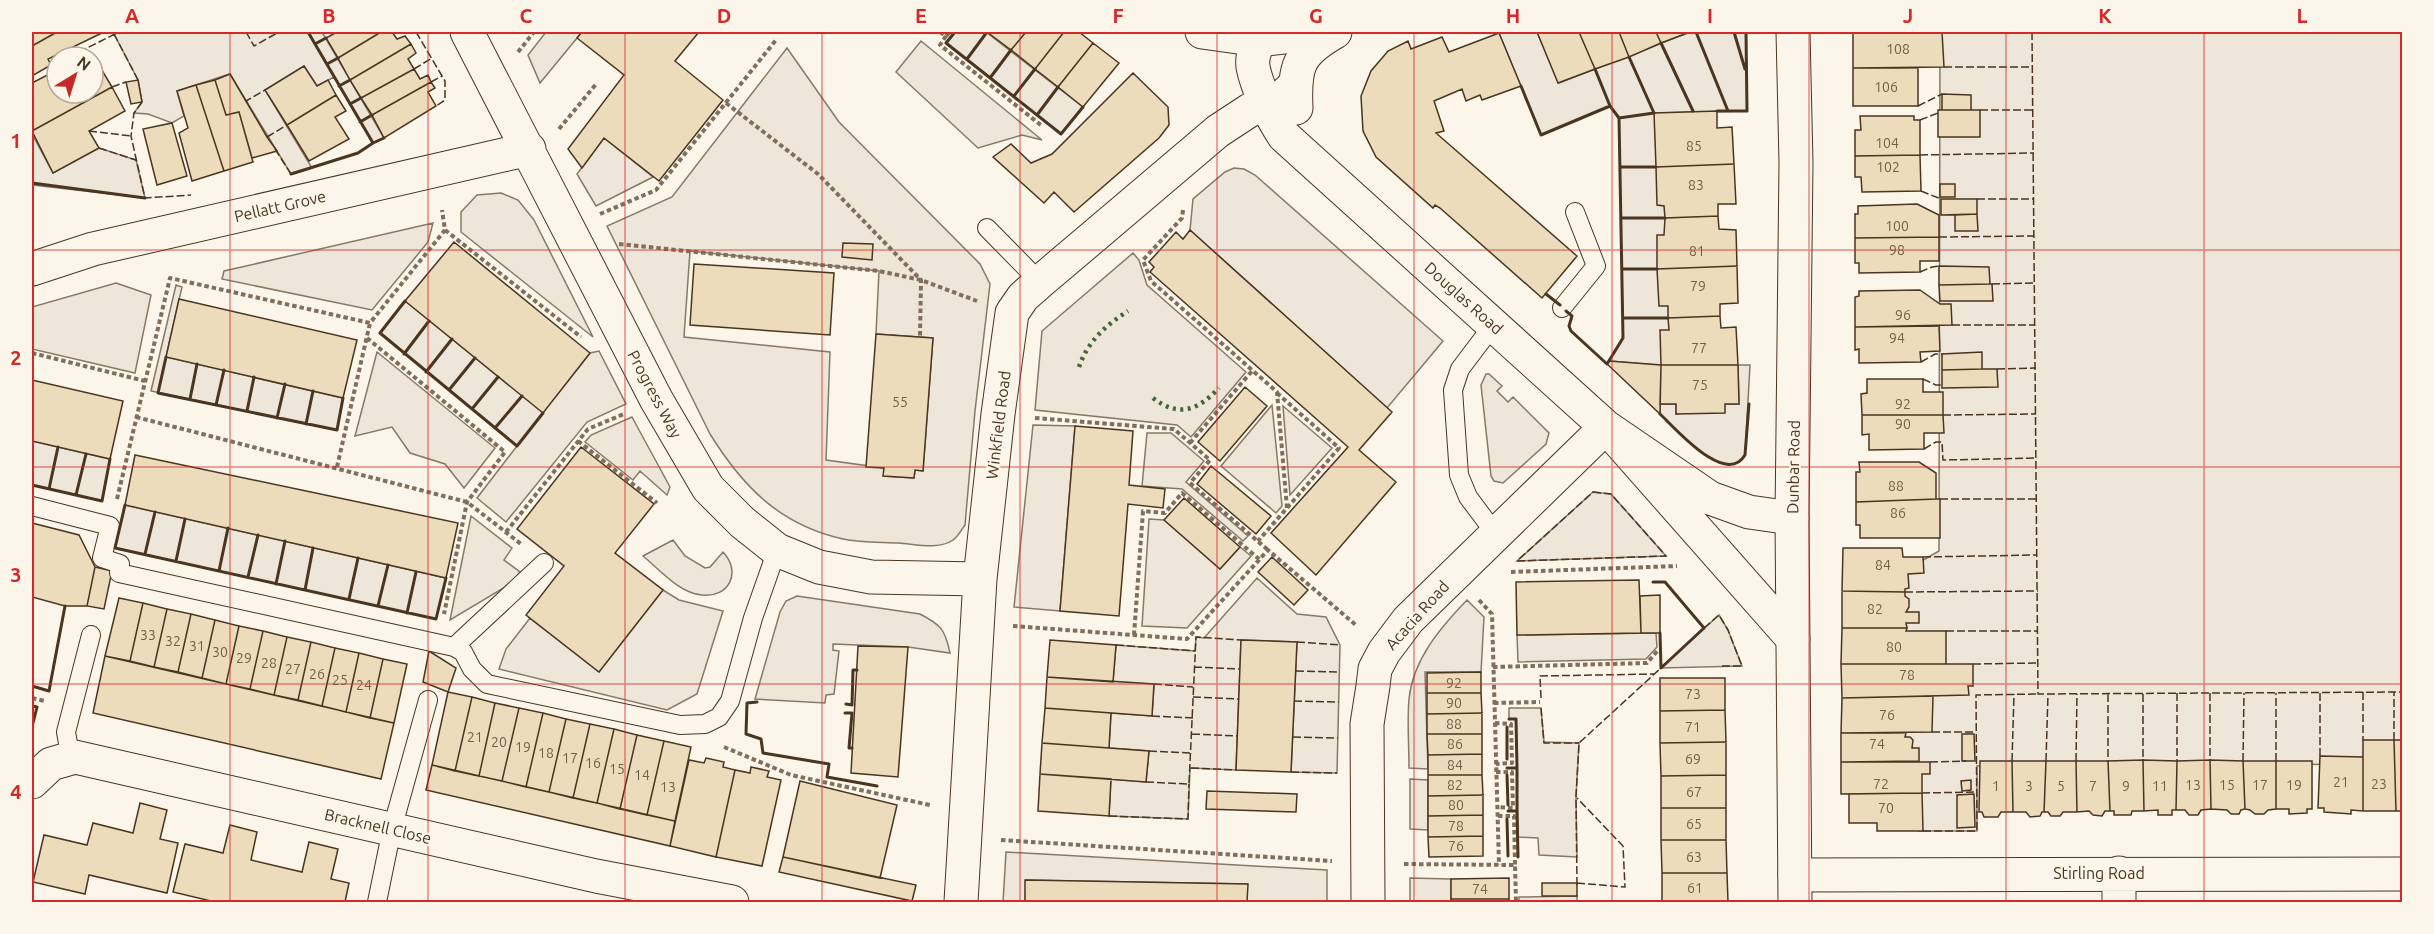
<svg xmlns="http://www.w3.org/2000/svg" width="2434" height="934" viewBox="0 0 2434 934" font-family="Ubuntu,sans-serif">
<rect width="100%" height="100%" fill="#fbf6e9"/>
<path fill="#ede6d9" stroke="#887966" stroke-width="1.5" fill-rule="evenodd" d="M119,32H322L384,138L373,143L334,77L317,86L304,66L265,90L312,168L291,174L230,74L177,91L184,116L172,123L148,114L134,113L142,102L138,80L114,34Z
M546,32H582L540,83L528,55Z
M955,32H986L1083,107L1061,134L946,43Z
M1501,32H1537L1559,83L1690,32H1746L1747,111L1655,113L1678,328L1668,366L1609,361L1623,337L1619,118L1610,106L1541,135L1499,33Z
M1940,32H2402V764L1977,766V831H1919V772L1902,735L1927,700L1946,664L1901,632L1899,574L1939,551Z
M921,41L1042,140L1022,135L978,148L896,72Z
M787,48L839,122L980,264L990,284L975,411L965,525C961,530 958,537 953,540C939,550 915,544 899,543C881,542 861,543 843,539C780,525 743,487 710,434L607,226L672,197ZM690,251L879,271L876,334L933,338L923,471L915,470L914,478L884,476V468L826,460L830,352L684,337Z
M32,134L53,173L99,148L136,160L145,198L33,185Z
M604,138L653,177L596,206L577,174Z
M1234,168L1244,169L1255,175L1443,341L1387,408L1190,230L1193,199L1225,172Z
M501,193L518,200L534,220L593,337L461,232V212L477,195Z
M433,223L428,242L372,310L222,279L224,271Z
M1133,253L1139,260L1147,285L1246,372L1191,437L1177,425L1035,410L1042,331Z
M116,283L151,295L135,373L32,349V307Z
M176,285L182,287L166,357L343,398L337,430L151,391Z
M405,301L543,412L590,353L599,351L626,404L587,422L506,522L477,498L517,446L380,333Z
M377,352L495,448L464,488L445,464L410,453L392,427L355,436Z
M1738,365H1750L1745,455C1726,487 1676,429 1660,414V404H1676V414L1725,404H1739Z
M1486,374H1489L1502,386L1497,391L1508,402L1513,397L1549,433L1546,444L1503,483L1494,481L1491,476L1481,385Z
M1272,405L1282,506L1276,513L1221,466Z
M1283,406L1332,448L1290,495Z
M632,417L670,487L667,495L640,471L633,480L585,442L591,435Z
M1033,425L1075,426L1060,611L1014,607Z
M1147,433H1171L1204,461L1186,482L1248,536L1243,541L1182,489L1142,486Z
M32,441L110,459L102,501L32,485Z
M1593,492L1611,494L1666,556L1517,561Z
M125,505L446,578L436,619L115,548Z
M471,516L512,548L504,560L520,572L512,583L450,620Z
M1149,519L1164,520L1220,569L1240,547L1251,556L1187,628L1142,626Z
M673,540L685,556L705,568L710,567L723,552C742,572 729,598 702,595C679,593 659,569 643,556Z
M1257,578L1297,614L1326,617L1340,645L1337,773L1291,772L1297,642L1241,640L1236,770L1190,768L1188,819L1109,816L1111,779L1146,782L1149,751L1109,748L1111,713L1152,716L1154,685L1113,682L1116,645L1195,651L1196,637L1204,638Z
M663,590L679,600L723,611L697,694L667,710L499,669L506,649L530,618L599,672Z
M797,596L920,614C941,625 945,629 950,653L908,647L833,644V650L839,651L834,694L826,695L825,703L755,699L780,612L786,601Z
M1467,600L1484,617L1481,672H1425L1428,769L1409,768C1409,745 1407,721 1409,699C1413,659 1441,627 1467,600Z
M1719,615L1728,630L1742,666L1661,668Z
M1656,633L1657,647L1646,659L1518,662L1517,635Z
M1509,708H1541L1544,742L1579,743L1576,797L1577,857L1539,855L1538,838L1518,837L1516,719H1509Z
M1410,779L1428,780V830L1410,829Z
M1006,852L1327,870V902H1247V884L1026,880L1025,902H1003Z
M1410,878L1451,879V902H1410Z
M1577,896V902H1519V897Z"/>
<path fill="#ecdcbc" stroke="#4a3520" stroke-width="1.5" d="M32,32H57L32,46Z
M57,32H104L48,59L51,65L32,76V46Z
M337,32H381L338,58L326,38Z
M381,32H392L397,39L405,36L411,44L350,80L338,58Z
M582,32H699L675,61L723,100L659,181L604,138L582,168L568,149L624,75L577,38Z
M987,32H1026L1011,50Z
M1026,32H1064L1035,69L1011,50Z
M1064,32H1079L1093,43L1058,87L1035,69Z
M1537,32H1579L1595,69L1558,83Z
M1579,32H1619L1629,57L1595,69Z
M1619,32H1656L1661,43L1629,57Z
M1656,32H1690L1661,43Z
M1853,32H1942L1944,67L1853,68Z
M1499,33L1521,86L1482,100L1480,95L1466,101L1462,89L1434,101L1444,131L1436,133L1577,256L1542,298L1440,208L1435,205L1433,208L1376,157L1363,131L1361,96L1371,71L1388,51L1408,41L1411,49L1442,37L1449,52Z
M1093,43L1119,63L1083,107L1058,87Z
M411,44L416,53L408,59L414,69L361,98L350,80Z
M97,62L112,87L32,131V83L55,71L57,75V93H93V65Z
M304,66L317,86L328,80L336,95L287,125L265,90Z
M1853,68H1918V106H1853Z
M414,69L420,79L428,75L431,82L372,115L361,98Z
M1133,73L1168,107L1169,125L1159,138L1074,212L1054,192L1044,203L993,157L1011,144L1031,163L1052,154Z
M230,74L267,137L277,151L252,158L239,112L226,115L215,80Z
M138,80L142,102L131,104L126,82Z
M215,80L226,115L239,112L253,162L224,171L196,85Z
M431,82L435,88L428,92L436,106L384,138L372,115Z
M196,85L224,171L192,181L179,133L188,128L177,91Z
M112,87L125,111L89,131L99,148L53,173L32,131Z
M1942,94L1971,95V110H1942Z
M336,95L346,111L335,117L349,139L309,161L287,125Z
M1938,110H1980V137H1938Z
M1717,111V128L1732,127L1734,164L1656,167L1654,113Z
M1860,116H1914V120H1920V155L1855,156V130H1861Z
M172,123L187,176L157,185L143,129Z
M1920,155L1921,191L1862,192L1861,177H1855V156Z
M1734,164L1736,204H1718V216L1665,218L1664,206L1657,205L1656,167Z
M1940,184H1955V197H1940Z
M1941,199H1977V214L1941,215Z
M1917,204L1939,215V237L1855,238V214H1858V206Z
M1977,214L1978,231H1955V215Z
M1718,216L1719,229L1736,230L1737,266L1657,269V235H1664L1665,218Z
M1190,230L1392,412L1359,450L1396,482L1316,575L1271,533L1348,447L1150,272L1154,267L1149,262L1176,232L1183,239Z
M1939,237V261H1920V272L1859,273V263H1855V238Z
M454,242L590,353L543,413L405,301Z
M843,243L873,244L872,260L842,257Z
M694,264L834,273L830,335L690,325Z
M1737,266L1738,303L1720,304V316L1668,318V306H1659L1657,269Z
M1939,266L1989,267L1990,284L1939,285Z
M1990,284H1992L1993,301H1940L1939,285Z
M1920,290L1940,304H1951L1952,325L1855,327V297L1859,296V291Z
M179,299L357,340L343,398L166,357Z
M1720,316L1721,328L1736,327L1738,365H1661L1660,330H1669L1668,318Z
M1939,326L1940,351L1920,352L1921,362L1859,363V349L1855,350V327Z
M876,334L933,338L923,471L915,470L914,478L883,476L884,468L866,467Z
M1982,352V369L1942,370V354Z
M1609,361L1661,365L1660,414L1607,364Z
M1661,365H1738L1739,404H1725V413L1676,414V404H1660Z
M1982,369H1997L1998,387L1942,388V370Z
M1867,379H1923V392H1943V415H1862L1861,394L1867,393Z
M32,380L123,401L110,459L32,441Z
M1245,387L1267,406L1220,461L1198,442Z
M1862,415H1943L1944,433H1924V449L1869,450V434L1862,435Z
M1075,426L1133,431L1129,485L1165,489L1163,508L1128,504L1119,616L1060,611Z
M581,447L654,504L615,553L663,590L599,672L526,615L564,566L517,529Z
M135,455L458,523L446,578L125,505Z
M1859,462H1919L1936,473V499L1856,502V472H1860Z
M1211,466L1271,516L1256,534L1197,484Z
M1184,498L1240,547L1220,569L1164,520Z
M1936,499H1940V538H1860V525H1856V502Z
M32,523L79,535L95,567L87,606H65L32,597Z
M1843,548H1902L1903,557H1923L1924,573L1908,574L1909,588L1905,589V592L1842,591Z
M1272,557L1308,590L1294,605L1258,572Z
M95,567L112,571L104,609L87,606Z
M1639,580L1641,633L1517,635L1516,582Z
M1842,591L1905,592V596L1909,599V607L1906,612H1919V623H1906L1907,628H1842Z
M1660,595V633H1641L1640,596Z
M119,598L143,603L130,661L105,656Z
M143,603L167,609L154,667L130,661Z
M167,609L191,614L178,672L154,667Z
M191,614L215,620L202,678L178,672Z
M215,620L239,626L226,684L202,678Z
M239,626L263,631L250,689L226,684Z
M1842,628H1907L1906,631H1946V664H1841Z
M263,631L287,637L274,695L250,689Z
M287,637L311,642L298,700L274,695Z
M1050,640L1116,645L1113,682L1047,677Z
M1241,640L1297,642L1291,772L1236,770Z
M311,642L335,648L322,706L298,700Z
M858,646L908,647L898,777L851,773Z
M335,648L359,653L346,712L322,706Z
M429,651L456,668L448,692L423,682Z
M359,653L383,659L370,718L346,712Z
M105,656L394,723L381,779L93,713Z
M383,659L407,664L394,723L370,718Z
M1841,664H1973V686H1968L1969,695L1842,698Z
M1481,672V693H1427V673Z
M1047,677L1154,684L1152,716L1045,708Z
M1660,678H1725V710L1660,711Z
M448,692L472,697L455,771L432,765Z
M1427,693H1481L1482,713L1427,714Z
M1933,696L1932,732L1841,733L1842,698Z
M472,697L495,703L479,776L455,771Z
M495,703L519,708L502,781L479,776Z
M519,708L543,713L526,787L502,781Z
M1045,708L1111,713L1109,748L1042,743Z
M1725,710L1726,742L1660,743V711Z
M543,713L566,719L549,792L526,787Z
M1482,713V734H1427V714Z
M566,719L590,724L573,798L549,792Z
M590,724L614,729L597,803L573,798Z
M614,729L637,735L620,809L597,803Z
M1841,733H1906L1905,737H1910L1913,740L1912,748H1919V761L1841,762Z
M1427,734H1482V754L1428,755Z
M1962,734H1974L1975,761H1962Z
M637,735L664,741L647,815L620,809Z
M2363,740H2394L2396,811H2363Z
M2394,740H2402V811H2396Z
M664,741L691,747L675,821L647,815Z
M1726,742V775L1661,776L1660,743Z
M1042,743L1149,751L1146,782L1040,774Z
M1482,754V775H1428V755Z
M2320,756L2363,757V811L2351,810V814L2324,812V808H2318Z
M706,758L724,762L723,767L735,770L716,857L670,846L689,760L704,763Z
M2143,760L2177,761L2176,810H2172V815H2158V810L2144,811Z
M2143,760L2144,811H2132L2131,815H2114V811H2110L2108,761Z
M2210,760L2243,761L2245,809L2241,810L2239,814H2231L2227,810L2211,809Z
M2210,760L2211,809L2201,810L2198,815H2189L2185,810H2176L2177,761Z
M1980,761H2012L2013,812H2001L1998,817H1984L1982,812H1979Z
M2012,761H2046L2044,812H2042L2040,816L2030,817L2026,812H2013Z
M2046,761H2076L2077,812H2063L2060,816H2051L2048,812H2044Z
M2076,761H2108L2110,811H2105L2102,816L2093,815L2089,811L2077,812Z
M2243,761H2276V809L2268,810L2264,814H2255L2250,810L2245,809Z
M2276,761H2312V809H2307V813L2289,814V809H2276Z
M1841,762H1930V774H1922V793L1841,794Z
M432,765L675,821L670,846L426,790Z
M751,767L769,771L767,777L781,780L762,866L716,857L735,770L750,773Z
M1040,774L1111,779L1109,816L1038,811Z
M1428,775H1482L1483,795L1428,796Z
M1726,775V808H1661V776Z
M1971,780V790L1962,791L1961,781Z
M800,781L897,805L880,878L783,857Z
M1207,791L1297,794L1296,812L1206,809Z
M1922,793L1923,831H1877V823H1849V794Z
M1974,794L1975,827L1957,828V795Z
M1483,795V815L1428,816V796Z
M140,803L167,810L160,839L178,843L167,893L89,875L85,894L33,882L44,835L87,845L93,823L133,833Z
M1661,808H1726V840H1661Z
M1483,815V836L1428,837V816Z
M230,825L257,832L251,860L302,872L309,842L338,849L331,879L349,883L345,902H215L173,892L185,844L223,853Z
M1483,836V856L1429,857L1428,837Z
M1661,840H1726L1727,873H1662Z
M783,857L916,885L912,901L779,872Z
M1662,873H1727L1728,902H1662Z
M1509,878V899H1451V879Z
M1025,880L1248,884L1247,902H1025Z
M1542,883H1577V896H1542Z
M1451,899H1509V902H1452Z"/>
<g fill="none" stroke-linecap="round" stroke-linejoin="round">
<defs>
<path id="lane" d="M987,228L1040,282
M1562,308L1596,266L1575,212
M1494,324L1460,369L1453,390L1459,475L1468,497L1495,533
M32,506L110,526L102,558L120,564L119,573L454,647L463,652L472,669L487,684L680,725L705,724L719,717L730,701L753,618L777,550
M454,647L544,563
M75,757L69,749L66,732L91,635
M377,902L392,829L428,700"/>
<path id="street" d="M467,32L656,399L708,488L742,522L777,550L819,567L871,577L980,579
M1264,32C1258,42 1251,54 1253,67C1257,88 1272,118 1284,136L1606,427L1793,639
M1296,108C1294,66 1298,53 1335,32
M32,269L93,249L529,149
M32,782L51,764L75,757L596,876L732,902
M1795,875L2402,874
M961,902L980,579L998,414L1012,313L1023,297L1040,282L1218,131L1250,110L1281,98L1295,85
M1368,902L1367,724L1373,686L1375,669L1384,652L1408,620L1606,427L1710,498L1749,512L1792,518
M2119,902V873"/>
<path id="secondary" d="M1202,32L1259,40L1328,32
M1793,32L1796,163L1792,518L1795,902"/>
</defs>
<use href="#lane" stroke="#4a3520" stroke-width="20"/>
<use href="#street" stroke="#4a3520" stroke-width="35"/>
<use href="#secondary" stroke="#4a3520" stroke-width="35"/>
<path stroke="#7f6f5c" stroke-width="4" stroke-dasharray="4.5 3" stroke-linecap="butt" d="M940,32L946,36L950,32
M946,36L940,45L1042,126
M518,52L534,32
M726,103L818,174L921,280L920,337
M559,129L597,83
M1183,210L1182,218L1143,260L1151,281L1277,392L1287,508L1258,541
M600,214L656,190L776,40
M445,230L581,337
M619,244L879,271L921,280L977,301
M367,338L505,452L467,502L444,614
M32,353L145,381
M1277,393L1339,448L1287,508
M136,417L467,502L521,544
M1035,418L1174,429L1210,460L1190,483L1268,550
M578,441L657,503
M1190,443L1252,371
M337,467L370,323
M117,499L170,278L370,323L445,230L442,210
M506,532L588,429L624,414
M1511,572L1677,566
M1479,600L1492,614L1499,865
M1013,626L1187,639L1268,550L1357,626
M1134,635L1143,511L1165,513L1182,493L1260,560
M1493,667L1647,663L1659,649
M32,698L45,701
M1494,703L1540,702
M1495,723L1511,724L1512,763L1496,764
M724,747L791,775L930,805
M1496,772H1512L1513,808L1498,807
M1498,816H1514L1515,865
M1001,840L1332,861
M1404,864L1515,865L1516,902"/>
<use href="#lane" stroke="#fbf6e9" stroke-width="18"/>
<use href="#street" stroke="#fbf6e9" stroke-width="33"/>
<use href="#secondary" stroke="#fbf6e9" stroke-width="33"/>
<path stroke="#436837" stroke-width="4.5" stroke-dasharray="3 4.5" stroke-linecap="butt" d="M1079,367C1088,341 1106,325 1128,311
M1153,398C1179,418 1198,410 1219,388"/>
<path stroke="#4a3520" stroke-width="1.5" stroke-dasharray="8 3" stroke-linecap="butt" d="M246,32L254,46L279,32
M416,32L445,81V100L436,106
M2032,32L2038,694L2402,692
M114,34L138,80
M69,57L119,32
M51,65L57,63
M1944,67H2033
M414,69L432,58
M431,82L442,76
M112,87L126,82
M142,102L134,113L131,136L145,198L191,195
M247,103L246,101L265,90
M1918,106L1942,94
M1980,110H2033
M1920,120L1938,113
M89,131L131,136
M267,137L287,125
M99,148L136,160
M275,149L291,174
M1920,155L2034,153
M1921,191L1941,199
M1977,199H2034
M1939,237L2034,236
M1920,272L1932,267L1939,266
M1992,284L2035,283
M1952,325H2035
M1921,362L1935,354H1942
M1997,369L2036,368
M1923,379L1936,385H1942
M1943,415L2036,414
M1924,449L1936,442H1942L1943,460L2036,458
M1593,492L1611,494L1666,556L1517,561Z
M1940,499H2037
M1923,557L2037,555
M1905,592L2038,591
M1704,628L1719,615L1728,630L1742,666H1721
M1946,631H2038
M1297,642L1340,645
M1116,645L1195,651
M1973,664L2038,663
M1194,667L1239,669
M1296,671L1339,672
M1154,684L1193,687
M2363,692V740
M2177,693V761
M2210,693V760
M2108,694V761
M2143,694V760
M1193,697L1239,699
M1541,698L1540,676L1655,674
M1294,701L1339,702
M1541,708L1544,743H1579
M1152,716L1193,718
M1932,732H1976
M1192,734L1237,736
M1293,737L1338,738
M2394,740V692
M1149,751L1191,753
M2320,756V692
M2012,761L2014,694
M2046,761L2048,694
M2076,761L2077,694
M2243,761L2244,693
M2276,761V693
M1930,762L1966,761
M1191,768L1236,770
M1291,772L1337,773
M1146,782L1189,784L1196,637L1241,640
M1922,793L1976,792
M1109,816L1188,819L1189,784
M1923,831H1977L1976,695L2038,694
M1577,883L1625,887L1623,846L1577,798
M1577,885L1576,797L1579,743L1661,668"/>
<path stroke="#4a3520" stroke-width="3" d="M308,32L373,143L384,138
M955,32L946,43L1061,134L1083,107
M1696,32L1728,111
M1734,32L1745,69
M1661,43L1693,111
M315,44L326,38
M967,59L987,32
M327,64L338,58
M1595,69L1610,106
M990,78L1011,50
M339,86L350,80
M1521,86L1541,135L1610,106L1619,118L1623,338L1607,364L1571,331L1569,326L1572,316L1566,311
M1014,96L1035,69
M350,104L361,98
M1717,111H1747L1746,32
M1037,115L1058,87
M1619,118L1654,113L1629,57
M360,122L372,115
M1620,167H1656
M291,174L358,153L373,143
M32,183L145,198
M1621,218H1665
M1622,269H1657
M1546,294L1560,305
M405,301L380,333L517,446L543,413
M1623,318H1668
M404,354L429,321
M166,357L158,393L337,430L343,398
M426,372L452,339
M449,390L475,358
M190,399L197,364
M216,405L224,370
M472,409L498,377
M247,411L254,377
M1660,414C1676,429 1726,487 1745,455L1749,404
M277,418L285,384
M306,424L313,391
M495,428L522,396
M32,485L102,501L110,459
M49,489L58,447
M76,495L86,454
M125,505L115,548L436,619L446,578
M145,554L155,512
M176,561L185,519
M219,571L228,528
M248,577L258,535
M1653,582H1665L1704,628L1661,668L1660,633
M276,584L285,541
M305,590L313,548
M349,599L358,558
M378,606L388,565
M407,613L416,572
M32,686L49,691L65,606
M757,702L747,703L746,734L761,739L763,753L829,764L827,777L877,786
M846,704L852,705L853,670H857
M32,706L37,707L32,727
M845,713H852L849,748H852
M1509,719H1516L1517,768
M1507,727V759
M1507,768H1517V811
M1507,775L1508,805
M1508,811H1517L1518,857
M1507,819L1508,856"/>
</g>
<path fill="none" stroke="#d62828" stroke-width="1.5" stroke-opacity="0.55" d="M230,32V902M428,32V902M625,32V902M822,32V902M1020,32V902M1217,32V902M1414,32V902M1612,32V902M1809,32V902M2006,32V902M2204,32V902M32,250H2402M32,467H2402M32,684H2402"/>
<g text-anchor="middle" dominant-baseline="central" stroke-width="4.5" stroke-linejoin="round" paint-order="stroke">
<g font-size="14" fill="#725f47">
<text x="1898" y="49">108</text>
<text x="1886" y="87">106</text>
<text x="1887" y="143">104</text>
<text x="1694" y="146">85</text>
<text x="1888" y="167">102</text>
<text x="1696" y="185">83</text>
<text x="1897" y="226">100</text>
<text x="1897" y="250">98</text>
<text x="1697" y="251">81</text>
<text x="1698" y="286">79</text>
<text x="1903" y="315">96</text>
<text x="1897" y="338">94</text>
<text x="1699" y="348">77</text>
<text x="1700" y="385">75</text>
<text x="900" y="402">55</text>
<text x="1903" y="404">92</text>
<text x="1903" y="424">90</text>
<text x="1896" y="486">88</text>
<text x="1898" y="513">86</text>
<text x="1883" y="565">84</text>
<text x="1875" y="609">82</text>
<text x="148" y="635">33</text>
<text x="173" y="641">32</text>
<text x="197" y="646">31</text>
<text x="1894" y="647">80</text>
<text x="220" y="652">30</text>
<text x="244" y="658">29</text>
<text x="269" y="663">28</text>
<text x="293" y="669">27</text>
<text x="317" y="674">26</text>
<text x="1907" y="675">78</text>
<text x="340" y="680">25</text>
<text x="1454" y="683">92</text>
<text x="364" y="685">24</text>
<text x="1693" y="694">73</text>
<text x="1454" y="703">90</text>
<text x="1887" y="715">76</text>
<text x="1454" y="724">88</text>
<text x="1693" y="727">71</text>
<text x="475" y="737">21</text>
<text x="499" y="742">20</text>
<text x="1455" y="744">86</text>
<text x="1877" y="744">74</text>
<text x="523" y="747">19</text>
<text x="546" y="753">18</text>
<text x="570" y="758">17</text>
<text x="1693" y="759">69</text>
<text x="593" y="763">16</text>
<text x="1455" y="765">84</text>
<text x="617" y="769">15</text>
<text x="642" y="775">14</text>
<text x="2341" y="782">21</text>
<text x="1881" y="784">72</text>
<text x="2379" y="784">23</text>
<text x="1455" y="785">82</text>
<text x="2193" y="785">13</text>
<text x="2227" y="785">15</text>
<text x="2260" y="785">17</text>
<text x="2294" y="785">19</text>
<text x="1996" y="786">1</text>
<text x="2029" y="786">3</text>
<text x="2061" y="786">5</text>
<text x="2093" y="786">7</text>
<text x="2126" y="786">9</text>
<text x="2160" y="786">11</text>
<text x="668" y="787">13</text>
<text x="1694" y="792">67</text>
<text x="1456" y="805">80</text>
<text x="1886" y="808">70</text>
<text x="1694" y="824">65</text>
<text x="1456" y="826">78</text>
<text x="1456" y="846">76</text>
<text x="1694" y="857">63</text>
<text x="1695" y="888">61</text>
<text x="1480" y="889">74</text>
</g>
<g font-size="16" fill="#4a3520" stroke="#fbf6e9">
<text transform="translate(280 206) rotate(-13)">Pellatt Grove</text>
<text transform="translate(1464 298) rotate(42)">Douglas Road</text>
<text transform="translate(655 394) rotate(62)">Progress Way</text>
<text transform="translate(998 425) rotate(-83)">Winkfield Road</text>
<text transform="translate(1793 467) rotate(-89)">Dunbar Road</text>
<text transform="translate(1417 615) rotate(-48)">Acacia Road</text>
<text transform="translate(378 826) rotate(13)">Bracknell Close</text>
<text x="2099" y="873">Stirling Road</text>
</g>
</g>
<rect width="2434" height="934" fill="none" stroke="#fbf6e9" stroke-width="66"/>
<g transform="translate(75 75) rotate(38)"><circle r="28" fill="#fbf6e9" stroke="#b4a999" stroke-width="1.5"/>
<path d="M0-4.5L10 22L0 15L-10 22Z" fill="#c62828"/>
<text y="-9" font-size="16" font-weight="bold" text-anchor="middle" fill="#4a3520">N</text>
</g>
<rect x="33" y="33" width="2368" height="868" fill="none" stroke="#d62828" stroke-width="2"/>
<g font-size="20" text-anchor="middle" font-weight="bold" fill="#d62828">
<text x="132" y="23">A</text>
<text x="329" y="23">B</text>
<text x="526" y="23">C</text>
<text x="724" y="23">D</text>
<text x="921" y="23">E</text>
<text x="1118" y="23">F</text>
<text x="1316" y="23">G</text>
<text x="1513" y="23">H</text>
<text x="1710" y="23">I</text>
<text x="1908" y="23">J</text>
<text x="2105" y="23">K</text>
<text x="2302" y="23">L</text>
<text x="16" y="148">1</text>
<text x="16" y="365">2</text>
<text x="16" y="582">3</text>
<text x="16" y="799">4</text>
</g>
</svg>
